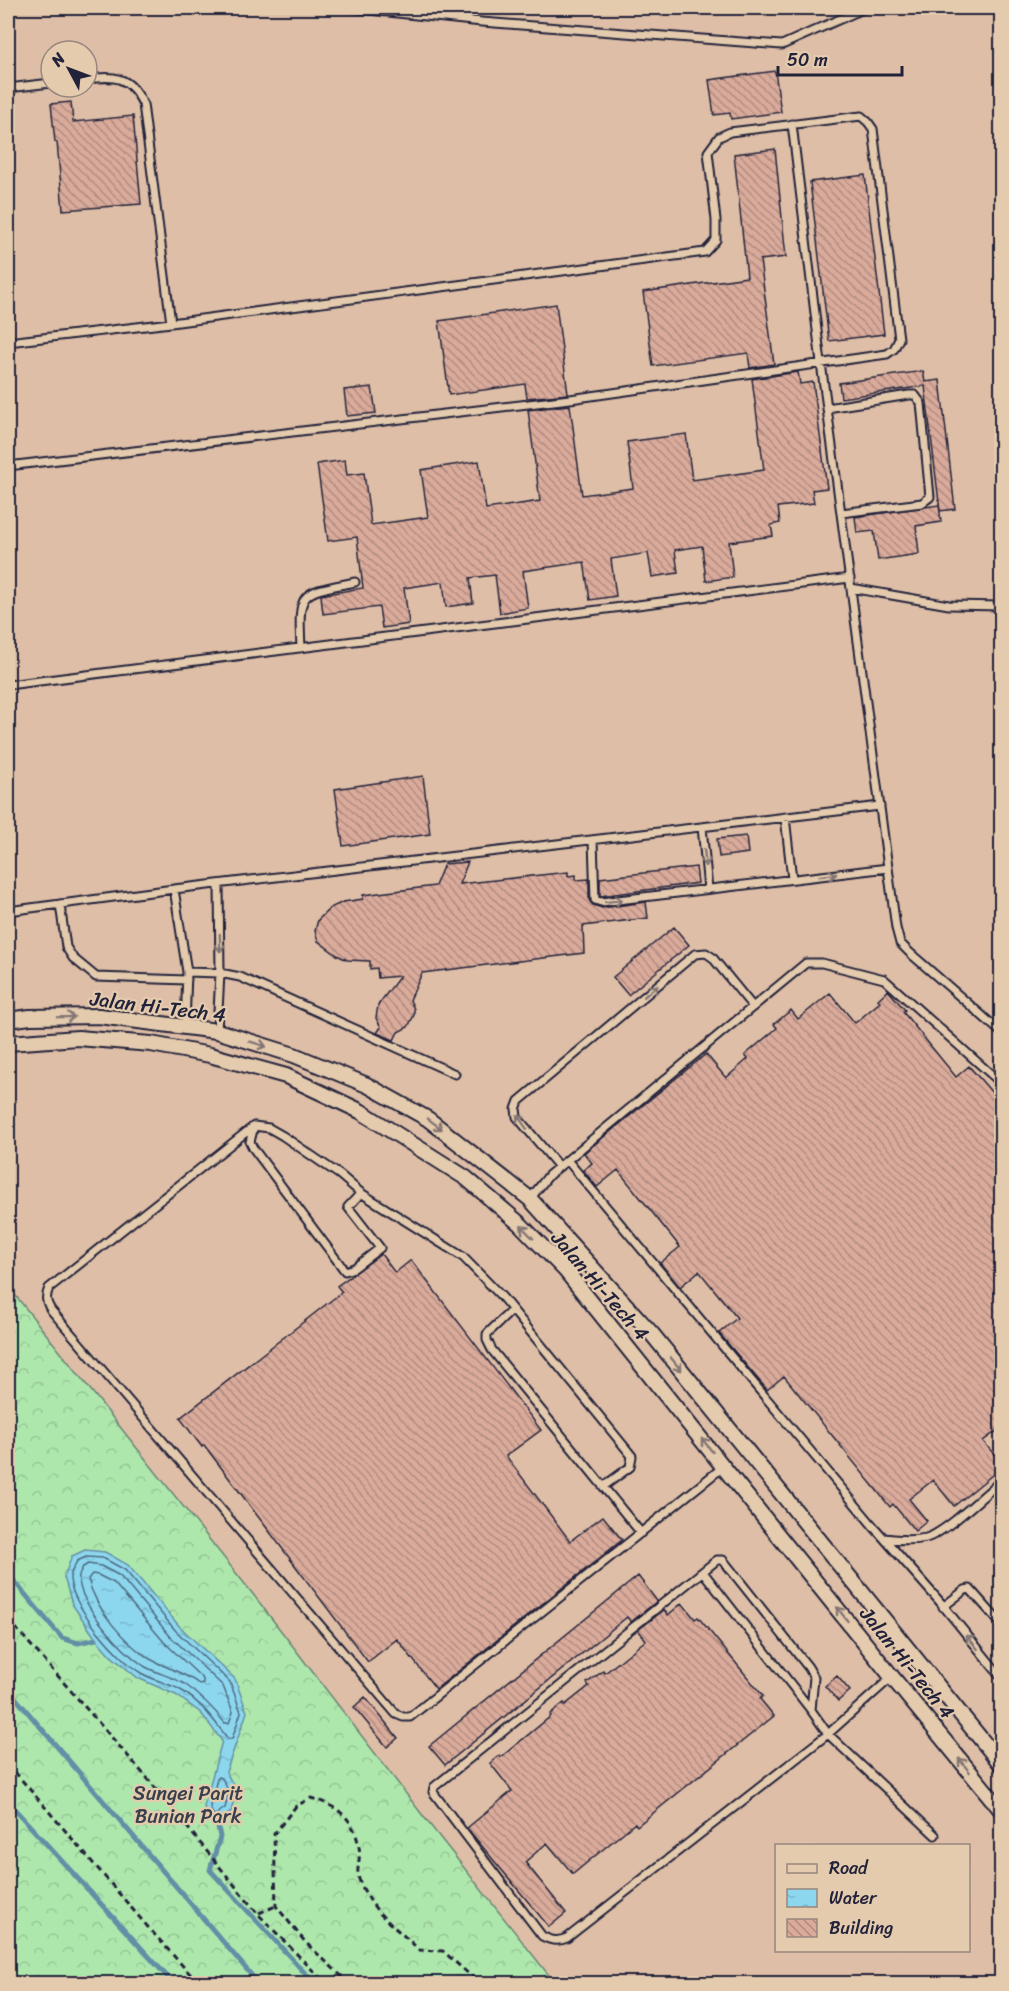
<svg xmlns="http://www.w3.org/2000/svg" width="1009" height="1991" viewBox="0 0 1009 1991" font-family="Sriracha,sans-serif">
<defs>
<pattern id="forest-crowns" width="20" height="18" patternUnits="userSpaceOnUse" patternTransform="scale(1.5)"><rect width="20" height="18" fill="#aee7ac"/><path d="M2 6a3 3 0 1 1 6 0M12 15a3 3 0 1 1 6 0" fill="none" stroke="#95c695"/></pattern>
<pattern id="water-ripples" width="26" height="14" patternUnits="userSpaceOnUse" patternTransform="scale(1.5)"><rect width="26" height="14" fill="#8dd7ee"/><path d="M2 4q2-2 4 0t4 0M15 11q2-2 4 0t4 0" fill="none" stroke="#79b8cd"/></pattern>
<pattern id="building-back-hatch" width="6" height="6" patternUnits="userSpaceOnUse" patternTransform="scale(1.5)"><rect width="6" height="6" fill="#daab9b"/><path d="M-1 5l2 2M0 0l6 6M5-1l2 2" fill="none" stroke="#b08b80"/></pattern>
</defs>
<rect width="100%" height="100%" fill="#e5cbad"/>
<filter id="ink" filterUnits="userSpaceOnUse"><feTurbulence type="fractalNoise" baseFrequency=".0167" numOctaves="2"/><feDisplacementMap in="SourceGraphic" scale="12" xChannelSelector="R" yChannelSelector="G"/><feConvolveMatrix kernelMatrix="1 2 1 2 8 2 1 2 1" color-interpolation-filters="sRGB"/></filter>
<g filter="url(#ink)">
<path fill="#debea6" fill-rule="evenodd" d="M8,8H738L762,10L768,8H1001V1983L8,1984ZM51,51H87V87H51ZM776,1846H968V1950H776Z"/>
<path fill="url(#forest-crowns)" stroke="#688474" stroke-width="1.5" d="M8,1286L252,1593L427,1821L555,1983H8Z"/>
<path fill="url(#water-ripples)" stroke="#628fa6" stroke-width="1.5" d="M85,1550L105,1552L128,1565L180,1627L235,1679L247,1712L226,1772L236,1790L231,1812L217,1822L207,1819L204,1806L222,1741L201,1713L176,1695L138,1678L111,1656L96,1639L72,1604L64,1577L72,1556Z"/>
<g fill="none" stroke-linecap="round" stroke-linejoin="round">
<path stroke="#4d6a83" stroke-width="1.5" d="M86,1557L103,1558L125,1570L176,1631L230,1682L241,1712L232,1739H228C214,1720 200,1701 179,1689C167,1683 153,1680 141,1673C118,1659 71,1606 70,1578C70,1573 75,1566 77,1561Z
M88,1564L101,1566L120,1576L170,1636L223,1686L233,1712L229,1723H225C213,1708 201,1696 186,1685C173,1676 157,1674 144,1666C122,1651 80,1606 79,1579C78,1575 81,1570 83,1567Z
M92,1574L98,1575L114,1583L164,1642L203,1679V1683L199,1684C184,1672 166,1668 150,1659C123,1642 96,1609 88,1579Z
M219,1777L222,1778L229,1792L225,1808L215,1815L212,1813L210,1806L217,1779Z"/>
<path stroke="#628fa6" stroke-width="5" d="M8,1574L62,1638L78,1643L96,1639
M8,1689L259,1984
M8,1802L174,1984
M217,1822L220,1837L210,1870L315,1984"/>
</g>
<path fill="url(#building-back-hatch)" stroke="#22223b" stroke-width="1.5" d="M775,71L781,112L731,119L730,113L714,115L709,80Z
M71,102L73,122L133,116L141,204L63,210L57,142H55L51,104Z
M775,149L786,257L760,260L774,364L750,368L748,353L653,366L643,292L747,277L734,154Z
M865,175L884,334L829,341L810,182Z
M556,304L568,394L527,398L525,384L449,395L439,321Z
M923,371L925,382L940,380L955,509L940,511L925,386L841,398L839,383Z
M798,372L800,384L813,382L827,488L812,490L814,503L778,507L780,523L771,525L773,536L729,542L733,577L706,581L702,546L675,550L678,573L652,577L648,553L611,559L616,596L590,600L584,562L523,571L528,608L500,613L495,575L470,578L473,603L446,607L443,582L404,588L409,624L382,628L379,607L323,614L321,595L363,588L357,537L328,541L317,464L345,460L347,475L364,473L371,525L428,517L421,470L479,461L486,509L540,501L528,410L570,405L582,495L633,488L627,442L686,434L692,480L764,470L752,379Z
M372,387L376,413L347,416L344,390Z
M939,505L941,522L916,526L919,554L878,560L874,531L857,533L855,517Z
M423,776L430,834L343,846L335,789Z
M746,836L748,853L719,857L717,839Z
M468,862L459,884L568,872V876L576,875V880L589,879V900L593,905L602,908L646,902L648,918L583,926L584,953L422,973L410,1000L414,1009V1015L408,1027L398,1032L394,1040L377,1033L381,1027L376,1018L378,1005L400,976L378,978L377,968L370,969V961L347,960L337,955L318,941L315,931L318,920L330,908L343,902L363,899V895L435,886L444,864Z
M696,867L698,883L600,896V878Z
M674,927L689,945L628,995L613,977Z
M888,990L905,1010L903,1012L956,1077L969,1066L994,1095L1002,1090V1427L983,1441L1002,1464V1467L954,1506L933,1480L909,1499L927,1521L915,1531L893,1504L890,1507L784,1376L767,1390L719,1333L737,1318L699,1271L680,1287L660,1263L680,1247L618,1170L597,1187L583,1170L592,1163L584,1153L706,1054L726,1078L748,1059L745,1055L777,1028L774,1024L791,1010L798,1019L830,993L855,1023L880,1002L878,999Z
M381,1254L395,1273L411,1260L541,1430L506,1456L570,1541L603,1516L622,1540L436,1689L397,1639L368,1662L204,1445L202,1447L180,1418L342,1292L337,1286Z
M638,1576L657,1601L631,1622L627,1617L445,1765L429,1746Z
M682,1603L695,1619L698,1617L763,1696L760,1699L774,1716L637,1826L635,1823L573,1874L547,1843L525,1862L566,1913L549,1927L467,1828L512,1791L490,1763L500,1755L501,1757L551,1716L550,1714L564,1703L565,1705L589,1686L587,1683L603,1671L605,1673L646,1640L638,1630L664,1610L668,1615Z
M837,1676L850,1691L838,1701L825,1686Z
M365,1697L398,1738L387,1747L354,1707Z"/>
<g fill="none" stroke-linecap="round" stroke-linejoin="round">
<defs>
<path id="service" d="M350,8L482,22L782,45L865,8
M87,79C115,76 129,75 143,104L171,323
M8,88L51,83
M792,124L821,363L896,928L900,943L910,953L1002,1033
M8,342L171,323L705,252L716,240V220L708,152L719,137L730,132L861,116L868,122L873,129L899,339L894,349L887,354L570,399L8,466
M827,408L909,395H915L921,403L930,497L922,503L841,513
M851,588L949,605L1002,606
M301,648C298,589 300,593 355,582
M8,685L850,578
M785,817L792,879
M702,827L708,889
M593,840L595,900L601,902L888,868
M174,889L187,972L185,1026
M60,904L66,947L73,958L96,977L187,980
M8,911L174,889L880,806
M187,972L220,973L240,977L455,1074
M217,1031L220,973L219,884
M254,1126L250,1142L253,1148L345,1271L354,1268L380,1248L348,1207L361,1193
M567,1160L874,1527L941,1603L1002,1678
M559,1167L517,1117L516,1109L519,1101L695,954L706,953L712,957L753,1007
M530,1199L549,1175L806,963H822L884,979L1002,1084
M512,1310L487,1334V1340L492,1350L641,1533
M604,1486L630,1467L632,1456L502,1297L463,1257L361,1193L340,1175L283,1136L269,1128L254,1126L49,1288C45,1297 46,1302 51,1310L396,1714L403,1717H410L723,1467
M884,1538C898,1540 913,1541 926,1538C945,1533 985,1494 1002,1480
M703,1572L811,1710L828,1734L935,1835
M943,1607L965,1590L970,1589L1002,1625
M811,1710L814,1677L808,1667L723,1560H717L434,1787L433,1792L542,1936C551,1941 558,1942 567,1938L828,1734L892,1677"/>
<path id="minor" d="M8,1020L30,1017L99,1016L217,1031L294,1055L367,1085L428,1119L530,1199L652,1334L1002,1765
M8,1043L78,1038L151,1044L210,1055L286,1076L360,1111L466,1178L520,1224L566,1271L892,1677L1002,1811"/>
</defs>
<use href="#service" stroke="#22223b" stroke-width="11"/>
<use href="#minor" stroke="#22223b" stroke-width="18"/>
<path stroke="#22223b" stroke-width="3" stroke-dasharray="6 4.5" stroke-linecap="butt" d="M8,1619L148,1779L258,1914L326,1984
M8,1764L147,1926L199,1984
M259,1913L276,1906
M350,1984L306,1943L276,1906L274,1834L296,1806L311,1798C338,1806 354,1818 359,1847C361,1856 357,1866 358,1875C359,1882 364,1891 368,1897C380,1919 402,1932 419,1950L443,1951L480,1984"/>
<use href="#service" stroke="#e5cbad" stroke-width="7"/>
<use href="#minor" stroke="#e5cbad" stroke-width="14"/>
</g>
<defs><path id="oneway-shaft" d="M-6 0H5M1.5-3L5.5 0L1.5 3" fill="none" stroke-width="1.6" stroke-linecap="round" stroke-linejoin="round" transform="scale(1.5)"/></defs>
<g stroke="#847674">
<use href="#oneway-shaft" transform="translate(705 858) rotate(84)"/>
<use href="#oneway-shaft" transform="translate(828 875) rotate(-7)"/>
<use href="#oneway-shaft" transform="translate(614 901) rotate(-7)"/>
<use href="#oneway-shaft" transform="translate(220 943) rotate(89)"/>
<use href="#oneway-shaft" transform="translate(651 991) rotate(-40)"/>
<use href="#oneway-shaft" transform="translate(66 1017) rotate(-1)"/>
<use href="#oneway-shaft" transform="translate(258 1044) rotate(17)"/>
<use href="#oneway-shaft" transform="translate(522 1122) rotate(-125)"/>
<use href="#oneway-shaft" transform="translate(435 1124) rotate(37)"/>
<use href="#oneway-shaft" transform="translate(527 1232) rotate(-134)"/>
<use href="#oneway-shaft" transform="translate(676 1364) rotate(51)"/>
<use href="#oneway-shaft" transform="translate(707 1445) rotate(-129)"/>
<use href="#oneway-shaft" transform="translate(842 1614) rotate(-128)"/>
<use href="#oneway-shaft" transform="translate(972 1642) rotate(-129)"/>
<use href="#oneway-shaft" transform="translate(964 1765) rotate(-129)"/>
</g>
</g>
<g text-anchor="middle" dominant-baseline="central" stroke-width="4.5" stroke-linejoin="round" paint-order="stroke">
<g font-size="20" fill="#22223b" stroke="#e5cbad">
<text transform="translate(158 1007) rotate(7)">Jalan Hi-Tech 4</text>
<text transform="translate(600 1286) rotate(49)">Jalan Hi-Tech 4</text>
<text transform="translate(907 1663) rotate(51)">Jalan Hi-Tech 4</text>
</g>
<g font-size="20" fill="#37404c" stroke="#e5cbad">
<text x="188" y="1793">Sungei Parit<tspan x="188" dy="23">Bunian Park</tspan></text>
</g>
</g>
<rect width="1009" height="1991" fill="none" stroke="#e5cbad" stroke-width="30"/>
<rect x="15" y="15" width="979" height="1961" fill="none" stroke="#22223b" stroke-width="2" filter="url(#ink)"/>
<rect x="775" y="1844" width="195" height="108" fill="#e5cbad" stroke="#97877f" stroke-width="1.5"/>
<rect x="787" y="1864" width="30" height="9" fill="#e5cbad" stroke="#97877f" stroke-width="1.5"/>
<text x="829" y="1874" font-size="18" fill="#22223b">Road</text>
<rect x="787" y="1889" width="30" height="18" fill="url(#water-ripples)" stroke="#97877f" stroke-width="1.5"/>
<text x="829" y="1904" font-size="18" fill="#22223b">Water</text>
<rect x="787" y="1919" width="30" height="18" fill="url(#building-back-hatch)" stroke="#97877f" stroke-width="1.5"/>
<text x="829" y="1934" font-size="18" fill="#22223b">Building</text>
<g transform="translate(69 69) rotate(311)"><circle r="28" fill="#e5cbad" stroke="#97877f" stroke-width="1.5"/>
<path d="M0-4.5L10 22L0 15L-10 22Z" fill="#22223b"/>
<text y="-9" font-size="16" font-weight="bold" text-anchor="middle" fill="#22223b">N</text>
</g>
<path d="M778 66v9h124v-9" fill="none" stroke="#22223b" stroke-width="3"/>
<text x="787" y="66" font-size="18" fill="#22223b" stroke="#e5cbad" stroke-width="4.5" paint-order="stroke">50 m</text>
</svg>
